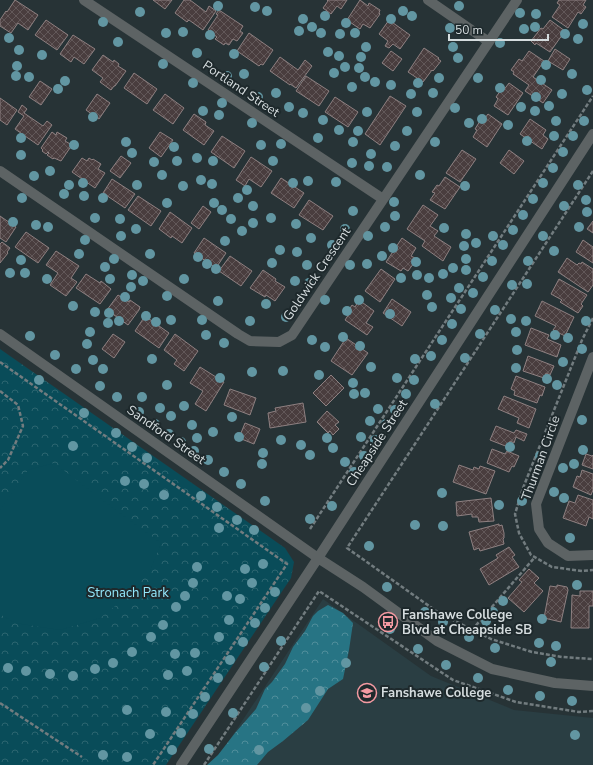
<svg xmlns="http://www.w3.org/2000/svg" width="593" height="765" viewBox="0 0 593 765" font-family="'Nunito Sans',sans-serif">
<defs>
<pattern id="forest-crowns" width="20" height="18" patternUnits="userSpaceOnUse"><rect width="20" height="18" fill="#277484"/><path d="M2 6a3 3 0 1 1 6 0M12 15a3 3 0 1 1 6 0" fill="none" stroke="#508e9b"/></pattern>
<pattern id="park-crowns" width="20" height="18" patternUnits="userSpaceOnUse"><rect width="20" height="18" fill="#094c59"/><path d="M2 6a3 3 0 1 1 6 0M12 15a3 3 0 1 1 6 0" fill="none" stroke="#2c6570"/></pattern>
<pattern id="building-cross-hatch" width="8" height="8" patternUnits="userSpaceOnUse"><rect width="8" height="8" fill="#493d3e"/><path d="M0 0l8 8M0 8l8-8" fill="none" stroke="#625859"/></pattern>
</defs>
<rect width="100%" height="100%" fill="#273336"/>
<path fill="#2a3e43" d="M323,599L431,676L514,710L593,718V765H213Z"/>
<path fill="url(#forest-crowns)" d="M328,605L343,613L353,623L349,650L343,679L328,689L308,720L283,741L268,752L257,765H207L218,755L235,733L256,709L265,689L272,682L285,664L293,647L305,631L313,616L318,611Z"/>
<path fill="url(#park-crowns)" d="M0,349L285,548L294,562L291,578L166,765H0Z"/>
<path fill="#094c59" d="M54,463L117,511L161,543L150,571L130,594L100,618L60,630L15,623L0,614V510L28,470Z"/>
<path fill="url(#building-cross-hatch)" stroke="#8e8081" d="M15,0L38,15L28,30L18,23L11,33L0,26V20L6,11L7,12Z
M153,0H172L165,9Z
M184,0H190L206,12L209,6L216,11L203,30L189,20L187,22L175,13Z
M327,0H347L341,9L337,6L331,14L323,8L328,1Z
M360,0L368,6L369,3L380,10L379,13L380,14L370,28L363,24L360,29L347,20Z
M559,0H586L583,5L586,7L581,14L578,12L568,28L552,17L560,5L557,3Z
M219,10L243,26L240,31L243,33L237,41L233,39L229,45L225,43L224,45L215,39L217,37L208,30L218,15L216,14Z
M46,20L68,35L57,50L35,35Z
M389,20L410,35L400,49L393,44L389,48L385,46L388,41L379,34Z
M550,20L565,31L550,52L536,43L535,45L531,41L541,28L543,29Z
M249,33L273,50L263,65L261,64L259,66L237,51Z
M73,35L95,49L84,64L74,57L71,62L60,54Z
M424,48L439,58L438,59L441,61L433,71L432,70L423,82L408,72Z
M555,49L570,59L563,70L548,61Z
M391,51L402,59L393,71L382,63Z
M529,51L544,61L533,77L552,90L543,103L525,91L529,85L513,74L514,72L511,70L519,59L522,61Z
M103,55L113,62L114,60L119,64L118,66L126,71L115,86H114L111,90L100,82L103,78L92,70Z
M280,57L298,70L305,60L312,66L296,88L290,84V85L270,71Z
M134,73L157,89L147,104L124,88Z
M306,76L329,91L319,106L296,91Z
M40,81L52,89L41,105L29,97Z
M509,83L523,93L508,115L494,106L498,99L496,97L501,90L503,91Z
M97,94L110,103L99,119L86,110Z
M165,94L184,108L173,124L153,110Z
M390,96L406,106L380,145L365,134Z
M335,97L358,112L348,127L325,112Z
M0,98L17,110L7,125L0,120Z
M22,105L27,109L24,113L43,126L47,121L52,125L38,145L15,129L24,116L18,112Z
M194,114L206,122L205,125L214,131L204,145L183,130Z
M488,114L502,124L487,147L473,137L477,130L475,129L480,121L482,122Z
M530,119L546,130L543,135L548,139L542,149L520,134Z
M52,132L56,135L57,132L67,138L65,141L72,145L61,161L54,158L53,159L47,155L49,153L48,152L46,154L42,151L43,150L41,148Z
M160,132L173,140L161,157L149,148Z
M222,136L245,151L234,168L211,152Z
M462,150L476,159L460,182L446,173Z
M509,150L524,161L514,174L500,163Z
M121,156L131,163L120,178L110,171Z
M251,157L272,171L261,187L249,179L245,186L236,180Z
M82,158L87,161L89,158L92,160L93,159L101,164L98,169L105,173L95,188L72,172Z
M445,177L460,187L445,209L430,200L435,193L432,192L437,185L439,186Z
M281,178L304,193L294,208L271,193Z
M112,179L135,194L125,208L103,193Z
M138,196L161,211L151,226L128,210Z
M309,200L333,216L323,230L299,215Z
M423,205L438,215L430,226L438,231L434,236L451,247L443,261L422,246L425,241L407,229Z
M203,206L211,212L199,229L191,223Z
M170,212L192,228L182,243L172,236L171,238L159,229Z
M0,216L16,227L6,242L0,238Z
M593,221V233L587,229Z
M26,232L49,248L38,263L15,247Z
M204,238L226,253L216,268L194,253Z
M402,238L416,248L411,256L417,259L408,271L403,268L401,271L386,262Z
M583,240L593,247V263L576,252Z
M2,242L10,248L7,252L8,253L0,263V244Z
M56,251L79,266L71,278L77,282L66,296L50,285L58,273L46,265Z
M230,256L252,271L241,286L219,271Z
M567,258L577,265L579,263L581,264L582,262L593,269V285L588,292L558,272Z
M381,269L395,279L380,302L365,291Z
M263,270L276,279L275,281L285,287L275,301L266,295L265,297L250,288Z
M86,274L100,283L101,281L111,289L100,304L76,288Z
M559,279L587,295L581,304L583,306L578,313L560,302L562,300L551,294Z
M118,295L129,302L130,300L140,307L139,310L128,325L107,310Z
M392,299L411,312L402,326L383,313Z
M359,300L374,311L366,323L373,327L367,335L345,320L349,314L347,313L352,305L355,307Z
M542,301L574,317L565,336L553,330L556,326L535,316Z
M145,316L169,333L159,348L135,331Z
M531,328L549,335L547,339L561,345L557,357L525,345Z
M113,334L125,342L114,358L102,349Z
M175,334L198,351L184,371L174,364L177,360L164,350Z
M346,338L368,353L352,375L331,361Z
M528,356L554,366L550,375L546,373L544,378L523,371Z
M200,367L224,382L206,411L195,404L203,391L190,383Z
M331,375L344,388L326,406L313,393Z
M516,376L545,387L542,396L540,395L537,403L514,395L515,391L511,389Z
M230,389L256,398L250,415L224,405Z
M504,396L536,409L529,428L517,423L519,418L498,409Z
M303,403L306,422L270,428L268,413L276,411L275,408Z
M327,411L339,422L335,425L339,429L333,435L330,431L328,433L317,422Z
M245,423L260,429L254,444L239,438Z
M496,426L514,433L516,430L527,434L524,441L516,437L514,443L510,441L508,447L490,440Z
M492,449L505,454L507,451L519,456L514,467L512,466L509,472L487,463Z
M586,454L592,456L593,455V469L582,465Z
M459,465L473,470L474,467L479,469L480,466L495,471L486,494L453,482Z
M582,470L593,474V490L591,495L573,487L577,476L580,477Z
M578,495L593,500V519L589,517L586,526L563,518L569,501L575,503Z
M491,498L494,521L479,522L478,517H472V514L457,516L456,502Z
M499,524V526L502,525L504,533V538L503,539L504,544L480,551L479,548L474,550L469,532Z
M509,547L515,555L512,557L519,567L489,585L480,569L498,558L496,555Z
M529,569L539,578L534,583L543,591L524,612L508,598L522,582L519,580Z
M557,585L567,587L568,590L561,622L544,618L550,586L557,587Z
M580,591H593V606H589V628H571L572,595L580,596Z"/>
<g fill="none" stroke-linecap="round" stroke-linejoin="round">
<path stroke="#727c7f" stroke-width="2.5" stroke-dasharray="4 2" stroke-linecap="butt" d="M593,171L347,548L439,613L491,639L532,652L562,657L593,659
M593,318L582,340L523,488L515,514L519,533L531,555L552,567L582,571L593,570
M0,362L287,564L153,765
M0,391L18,405L23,426L8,460L0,468
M310,529L593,96
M472,630L535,557
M0,703L82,757
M204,765L319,591L453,680L516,702L579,712L593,711"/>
<path stroke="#5d6364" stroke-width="10" d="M84,0L383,199
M428,0L489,42
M0,171L238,334L250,341L279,342L292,335L517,0
M0,334L318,558L363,587L437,641L492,669L555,683L593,686
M593,357L536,504L539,529L548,543L568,556L593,555
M181,765L318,558L593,134"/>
</g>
<g fill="#6296a2">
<circle cx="218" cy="6" r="5"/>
<circle cx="459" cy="6" r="5"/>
<circle cx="255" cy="7" r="5"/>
<circle cx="267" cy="11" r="5"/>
<circle cx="403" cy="11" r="5"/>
<circle cx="140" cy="12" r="5"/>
<circle cx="520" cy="13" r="5"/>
<circle cx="536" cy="14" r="5"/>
<circle cx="325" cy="16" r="5"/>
<circle cx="412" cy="16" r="5"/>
<circle cx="303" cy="19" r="5"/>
<circle cx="391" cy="19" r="5"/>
<circle cx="103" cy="22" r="5"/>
<circle cx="346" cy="23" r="5"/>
<circle cx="583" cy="24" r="5"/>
<circle cx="312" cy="27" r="5"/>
<circle cx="535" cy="27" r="5"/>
<circle cx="450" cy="28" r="5"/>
<circle cx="524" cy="29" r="5"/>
<circle cx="299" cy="31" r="5"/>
<circle cx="183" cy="32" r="5"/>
<circle cx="166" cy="33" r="5"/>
<circle cx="321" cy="33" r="5"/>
<circle cx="355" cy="33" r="5"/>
<circle cx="340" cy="34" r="5"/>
<circle cx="565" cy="34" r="5"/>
<circle cx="210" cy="35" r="5"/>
<circle cx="9" cy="38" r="5"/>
<circle cx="578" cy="39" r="5"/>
<circle cx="118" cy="42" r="5"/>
<circle cx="500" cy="43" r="5"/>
<circle cx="366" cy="47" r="5"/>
<circle cx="453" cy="47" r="5"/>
<circle cx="19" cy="50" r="5"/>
<circle cx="328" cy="52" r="5"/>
<circle cx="197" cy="53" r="5"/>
<circle cx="234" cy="54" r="5"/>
<circle cx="42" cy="55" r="5"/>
<circle cx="339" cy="56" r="5"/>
<circle cx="361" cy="57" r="5"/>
<circle cx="458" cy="58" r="5"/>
<circle cx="163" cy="64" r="5"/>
<circle cx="546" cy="65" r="5"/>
<circle cx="17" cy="66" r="5"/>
<circle cx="345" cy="67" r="5"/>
<circle cx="359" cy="68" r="5"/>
<circle cx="334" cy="73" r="5"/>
<circle cx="244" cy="74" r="5"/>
<circle cx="572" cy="74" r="5"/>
<circle cx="16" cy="76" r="5"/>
<circle cx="227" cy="76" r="5"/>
<circle cx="29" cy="77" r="5"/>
<circle cx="365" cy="77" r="5"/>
<circle cx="439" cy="78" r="5"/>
<circle cx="478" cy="78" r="5"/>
<circle cx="541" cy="80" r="5"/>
<circle cx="65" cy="81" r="5"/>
<circle cx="375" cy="82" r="5"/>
<circle cx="193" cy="83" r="5"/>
<circle cx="418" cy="83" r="5"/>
<circle cx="391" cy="85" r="5"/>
<circle cx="352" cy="87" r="5"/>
<circle cx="500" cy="88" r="5"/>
<circle cx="58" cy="89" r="5"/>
<circle cx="587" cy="90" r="5"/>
<circle cx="276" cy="93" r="5"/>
<circle cx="433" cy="93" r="5"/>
<circle cx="411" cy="94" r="5"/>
<circle cx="562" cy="94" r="5"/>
<circle cx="258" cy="97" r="5"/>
<circle cx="536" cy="97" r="5"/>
<circle cx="222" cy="103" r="5"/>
<circle cx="549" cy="106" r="5"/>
<circle cx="289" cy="107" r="5"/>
<circle cx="521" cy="107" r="5"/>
<circle cx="455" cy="108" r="5"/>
<circle cx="203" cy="111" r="5"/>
<circle cx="535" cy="111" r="5"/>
<circle cx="367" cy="112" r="5"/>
<circle cx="417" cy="112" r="5"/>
<circle cx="303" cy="113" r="5"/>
<circle cx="219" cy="115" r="5"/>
<circle cx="93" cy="117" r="5"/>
<circle cx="482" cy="119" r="5"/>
<circle cx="323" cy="120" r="5"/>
<circle cx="556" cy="121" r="5"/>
<circle cx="584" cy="121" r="5"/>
<circle cx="252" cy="123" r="5"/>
<circle cx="469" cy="123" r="5"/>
<circle cx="508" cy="125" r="5"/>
<circle cx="339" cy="130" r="5"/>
<circle cx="358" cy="131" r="5"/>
<circle cx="407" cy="131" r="5"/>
<circle cx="554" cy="136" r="5"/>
<circle cx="573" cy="136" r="5"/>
<circle cx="21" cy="138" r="5"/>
<circle cx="318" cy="138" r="5"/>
<circle cx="527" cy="141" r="5"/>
<circle cx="126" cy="142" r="5"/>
<circle cx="353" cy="142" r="5"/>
<circle cx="435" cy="142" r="5"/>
<circle cx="281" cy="144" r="5"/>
<circle cx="74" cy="145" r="5"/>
<circle cx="261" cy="145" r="5"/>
<circle cx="395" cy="146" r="5"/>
<circle cx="174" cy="147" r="5"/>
<circle cx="563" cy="152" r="5"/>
<circle cx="132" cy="153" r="5"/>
<circle cx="371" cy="154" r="5"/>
<circle cx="21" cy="155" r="5"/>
<circle cx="197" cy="158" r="5"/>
<circle cx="177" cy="161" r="5"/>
<circle cx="213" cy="161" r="5"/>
<circle cx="273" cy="161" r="5"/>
<circle cx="154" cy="162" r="5"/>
<circle cx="352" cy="163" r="5"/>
<circle cx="369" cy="166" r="5"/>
<circle cx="387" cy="167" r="5"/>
<circle cx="553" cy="168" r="5"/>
<circle cx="50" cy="171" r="5"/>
<circle cx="162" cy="175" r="5"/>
<circle cx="420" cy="175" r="5"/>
<circle cx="34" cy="176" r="5"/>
<circle cx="201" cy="180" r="5"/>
<circle cx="308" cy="181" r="5"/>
<circle cx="336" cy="182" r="5"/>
<circle cx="83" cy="183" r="5"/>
<circle cx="293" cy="183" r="5"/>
<circle cx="543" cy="183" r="5"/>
<circle cx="212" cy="184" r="5"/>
<circle cx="69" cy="185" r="5"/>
<circle cx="137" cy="185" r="5"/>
<circle cx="578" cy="185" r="5"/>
<circle cx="183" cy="186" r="5"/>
<circle cx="465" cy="186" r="5"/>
<circle cx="247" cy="190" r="5"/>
<circle cx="64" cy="194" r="5"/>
<circle cx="84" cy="196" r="5"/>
<circle cx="22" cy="198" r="5"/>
<circle cx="103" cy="198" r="5"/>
<circle cx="238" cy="198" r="5"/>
<circle cx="533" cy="199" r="5"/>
<circle cx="586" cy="200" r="5"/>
<circle cx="394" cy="202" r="5"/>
<circle cx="167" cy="203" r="5"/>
<circle cx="214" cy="203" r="5"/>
<circle cx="253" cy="206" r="5"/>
<circle cx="564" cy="206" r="5"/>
<circle cx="222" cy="210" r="5"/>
<circle cx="353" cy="211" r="5"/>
<circle cx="587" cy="212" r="5"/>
<circle cx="523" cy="215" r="5"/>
<circle cx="395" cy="216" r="5"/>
<circle cx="95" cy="218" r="5"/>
<circle cx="271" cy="218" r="5"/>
<circle cx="120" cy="219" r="5"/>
<circle cx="231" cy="219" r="5"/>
<circle cx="13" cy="222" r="5"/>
<circle cx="253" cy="223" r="5"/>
<circle cx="296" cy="224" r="5"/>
<circle cx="36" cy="225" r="5"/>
<circle cx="48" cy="227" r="5"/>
<circle cx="385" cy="227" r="5"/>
<circle cx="579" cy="227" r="5"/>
<circle cx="444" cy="228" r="5"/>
<circle cx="136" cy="229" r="5"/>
<circle cx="345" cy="229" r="5"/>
<circle cx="513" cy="230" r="5"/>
<circle cx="242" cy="231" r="5"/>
<circle cx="466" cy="234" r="5"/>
<circle cx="121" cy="236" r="5"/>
<circle cx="368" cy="236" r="5"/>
<circle cx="493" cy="236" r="5"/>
<circle cx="543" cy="236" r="5"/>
<circle cx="311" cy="238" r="5"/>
<circle cx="85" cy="240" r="5"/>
<circle cx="225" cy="241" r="5"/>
<circle cx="476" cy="243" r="5"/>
<circle cx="332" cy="245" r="5"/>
<circle cx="503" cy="245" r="5"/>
<circle cx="464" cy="246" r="5"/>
<circle cx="393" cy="248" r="5"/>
<circle cx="280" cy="250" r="5"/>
<circle cx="554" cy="251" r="5"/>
<circle cx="297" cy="252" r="5"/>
<circle cx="79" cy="254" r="5"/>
<circle cx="150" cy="254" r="5"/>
<circle cx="382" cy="256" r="5"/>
<circle cx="198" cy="257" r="5"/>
<circle cx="114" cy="259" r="5"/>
<circle cx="466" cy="259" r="5"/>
<circle cx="21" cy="260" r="5"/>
<circle cx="492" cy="261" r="5"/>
<circle cx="528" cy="261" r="5"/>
<circle cx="416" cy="262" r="5"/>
<circle cx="272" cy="263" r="5"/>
<circle cx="207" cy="264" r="5"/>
<circle cx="367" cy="264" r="5"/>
<circle cx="307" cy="265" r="5"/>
<circle cx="350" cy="265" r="5"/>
<circle cx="105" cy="267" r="5"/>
<circle cx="453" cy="268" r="5"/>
<circle cx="216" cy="269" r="5"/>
<circle cx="466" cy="270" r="5"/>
<circle cx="10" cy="273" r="5"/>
<circle cx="25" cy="273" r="5"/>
<circle cx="443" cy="274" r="5"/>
<circle cx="132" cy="275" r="5"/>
<circle cx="417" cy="275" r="5"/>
<circle cx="483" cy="277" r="5"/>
<circle cx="401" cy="278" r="5"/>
<circle cx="429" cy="278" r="5"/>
<circle cx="47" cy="279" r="5"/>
<circle cx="110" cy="279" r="5"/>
<circle cx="184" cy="279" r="5"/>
<circle cx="143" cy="281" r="5"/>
<circle cx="295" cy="281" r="5"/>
<circle cx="309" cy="283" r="5"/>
<circle cx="527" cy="284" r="5"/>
<circle cx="512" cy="285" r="5"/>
<circle cx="131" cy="287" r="5"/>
<circle cx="459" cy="288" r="5"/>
<circle cx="473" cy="293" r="5"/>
<circle cx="427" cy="295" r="5"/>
<circle cx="167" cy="296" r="5"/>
<circle cx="125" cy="297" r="5"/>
<circle cx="451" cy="298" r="5"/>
<circle cx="325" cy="300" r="5"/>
<circle cx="359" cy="300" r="5"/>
<circle cx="218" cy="301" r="5"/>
<circle cx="266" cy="304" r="5"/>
<circle cx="73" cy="306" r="5"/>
<circle cx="432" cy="307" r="5"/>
<circle cx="461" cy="309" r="5"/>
<circle cx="495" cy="310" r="5"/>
<circle cx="347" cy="311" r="5"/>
<circle cx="95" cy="312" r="5"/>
<circle cx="109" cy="313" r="5"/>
<circle cx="390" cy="314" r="5"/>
<circle cx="146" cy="316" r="5"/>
<circle cx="286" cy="317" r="5"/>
<circle cx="511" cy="319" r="5"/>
<circle cx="171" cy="320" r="5"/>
<circle cx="202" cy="320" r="5"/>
<circle cx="119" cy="321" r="5"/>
<circle cx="250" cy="321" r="5"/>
<circle cx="526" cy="321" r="5"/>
<circle cx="586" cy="321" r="5"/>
<circle cx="156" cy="322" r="5"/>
<circle cx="108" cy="323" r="5"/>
<circle cx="452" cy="324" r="5"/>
<circle cx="90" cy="332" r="5"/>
<circle cx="516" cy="332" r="5"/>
<circle cx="480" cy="334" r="5"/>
<circle cx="206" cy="335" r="5"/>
<circle cx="555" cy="335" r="5"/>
<circle cx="30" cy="336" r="5"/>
<circle cx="343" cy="337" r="5"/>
<circle cx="568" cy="338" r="5"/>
<circle cx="312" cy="340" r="5"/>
<circle cx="442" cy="340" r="5"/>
<circle cx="224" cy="343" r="5"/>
<circle cx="87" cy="344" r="5"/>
<circle cx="360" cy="346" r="5"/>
<circle cx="325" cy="347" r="5"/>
<circle cx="582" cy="349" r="5"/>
<circle cx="517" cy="350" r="5"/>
<circle cx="55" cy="355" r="5"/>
<circle cx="431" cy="356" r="5"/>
<circle cx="465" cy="358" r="5"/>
<circle cx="152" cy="359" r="5"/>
<circle cx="415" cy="359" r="5"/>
<circle cx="93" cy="360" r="5"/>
<circle cx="563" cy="362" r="5"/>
<circle cx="371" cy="367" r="5"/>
<circle cx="516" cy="368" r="5"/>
<circle cx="76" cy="369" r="5"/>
<circle cx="103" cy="369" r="5"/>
<circle cx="283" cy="371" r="5"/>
<circle cx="252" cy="372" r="5"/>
<circle cx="319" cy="375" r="5"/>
<circle cx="220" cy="378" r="5"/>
<circle cx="397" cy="378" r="5"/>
<circle cx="547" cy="379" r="5"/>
<circle cx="39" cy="380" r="5"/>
<circle cx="414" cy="380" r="5"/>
<circle cx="353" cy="383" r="5"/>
<circle cx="167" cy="385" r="5"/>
<circle cx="557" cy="385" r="5"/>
<circle cx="100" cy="386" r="5"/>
<circle cx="365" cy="393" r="5"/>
<circle cx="354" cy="394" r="5"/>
<circle cx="406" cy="394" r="5"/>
<circle cx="117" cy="397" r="5"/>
<circle cx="142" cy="397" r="5"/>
<circle cx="435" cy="404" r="5"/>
<circle cx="184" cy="406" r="5"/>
<circle cx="160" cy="408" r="5"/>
<circle cx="378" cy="409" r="5"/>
<circle cx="395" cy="410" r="5"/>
<circle cx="139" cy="412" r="5"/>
<circle cx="84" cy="413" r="5"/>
<circle cx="171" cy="416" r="5"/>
<circle cx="232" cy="417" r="5"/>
<circle cx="582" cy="420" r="5"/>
<circle cx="370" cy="421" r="5"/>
<circle cx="155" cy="424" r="5"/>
<circle cx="386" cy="424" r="5"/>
<circle cx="192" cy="425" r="5"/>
<circle cx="213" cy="432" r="5"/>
<circle cx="116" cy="433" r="5"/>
<circle cx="169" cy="434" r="5"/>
<circle cx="239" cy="437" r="5"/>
<circle cx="361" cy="437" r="5"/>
<circle cx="197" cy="438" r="5"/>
<circle cx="327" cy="438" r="5"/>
<circle cx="281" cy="440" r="5"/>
<circle cx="375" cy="440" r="5"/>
<circle cx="181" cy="442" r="5"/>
<circle cx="301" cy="445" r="5"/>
<circle cx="73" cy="446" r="5"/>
<circle cx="132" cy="447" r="5"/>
<circle cx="510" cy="447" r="5"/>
<circle cx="333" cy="448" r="5"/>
<circle cx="583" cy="450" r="5"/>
<circle cx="194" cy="451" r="5"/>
<circle cx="263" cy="453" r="5"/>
<circle cx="310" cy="455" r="5"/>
<circle cx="364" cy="456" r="5"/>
<circle cx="540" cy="456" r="5"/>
<circle cx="147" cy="458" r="5"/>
<circle cx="208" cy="460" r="5"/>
<circle cx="345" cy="462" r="5"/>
<circle cx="262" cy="464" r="5"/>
<circle cx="574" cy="464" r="5"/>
<circle cx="563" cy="468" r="5"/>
<circle cx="224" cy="472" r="5"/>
<circle cx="354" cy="472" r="5"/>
<circle cx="125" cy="481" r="5"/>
<circle cx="144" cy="484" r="5"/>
<circle cx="241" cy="484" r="5"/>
<circle cx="554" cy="492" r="5"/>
<circle cx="442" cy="493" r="5"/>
<circle cx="164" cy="495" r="5"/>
<circle cx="201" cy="496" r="5"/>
<circle cx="564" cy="498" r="5"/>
<circle cx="265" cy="501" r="5"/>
<circle cx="522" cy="501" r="5"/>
<circle cx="499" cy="505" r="5"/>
<circle cx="332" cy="506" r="5"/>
<circle cx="217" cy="507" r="5"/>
<circle cx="310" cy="519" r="5"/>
<circle cx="237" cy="520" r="5"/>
<circle cx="415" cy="525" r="5"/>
<circle cx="443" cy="526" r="5"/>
<circle cx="219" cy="528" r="5"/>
<circle cx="254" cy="530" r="5"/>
<circle cx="570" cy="538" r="5"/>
<circle cx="369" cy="546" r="5"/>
<circle cx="263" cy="564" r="5"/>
<circle cx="197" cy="567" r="5"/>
<circle cx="245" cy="569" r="5"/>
<circle cx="193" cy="583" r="5"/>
<circle cx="252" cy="583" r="5"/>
<circle cx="577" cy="585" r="5"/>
<circle cx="387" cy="587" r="5"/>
<circle cx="275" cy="592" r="5"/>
<circle cx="185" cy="596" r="5"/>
<circle cx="227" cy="596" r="5"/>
<circle cx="240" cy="599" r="5"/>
<circle cx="503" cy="601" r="5"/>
<circle cx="176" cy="607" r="5"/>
<circle cx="265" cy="608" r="5"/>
<circle cx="425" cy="612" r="5"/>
<circle cx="493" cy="612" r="5"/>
<circle cx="542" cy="619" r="5"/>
<circle cx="229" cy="620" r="5"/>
<circle cx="486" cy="621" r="5"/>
<circle cx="443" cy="622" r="5"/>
<circle cx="255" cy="623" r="5"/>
<circle cx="163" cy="625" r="5"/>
<circle cx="390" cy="629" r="5"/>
<circle cx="151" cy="637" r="5"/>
<circle cx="219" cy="637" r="5"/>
<circle cx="469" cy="637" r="5"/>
<circle cx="281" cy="641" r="5"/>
<circle cx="243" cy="642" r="5"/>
<circle cx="539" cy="643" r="5"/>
<circle cx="556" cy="646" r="5"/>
<circle cx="495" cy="648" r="5"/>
<circle cx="418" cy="649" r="5"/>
<circle cx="132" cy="652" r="5"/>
<circle cx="195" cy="653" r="5"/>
<circle cx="175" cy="654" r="5"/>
<circle cx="230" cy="660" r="5"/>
<circle cx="551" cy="662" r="5"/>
<circle cx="113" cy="663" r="5"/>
<circle cx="346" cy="663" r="5"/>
<circle cx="446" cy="665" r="5"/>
<circle cx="264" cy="667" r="5"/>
<circle cx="8" cy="668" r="5"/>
<circle cx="95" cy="669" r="5"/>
<circle cx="26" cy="671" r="5"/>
<circle cx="187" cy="671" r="5"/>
<circle cx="50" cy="674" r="5"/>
<circle cx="168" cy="675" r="5"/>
<circle cx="73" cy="676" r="5"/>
<circle cx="218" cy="678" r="5"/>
<circle cx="478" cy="678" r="5"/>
<circle cx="508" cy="690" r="5"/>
<circle cx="320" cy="691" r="5"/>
<circle cx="540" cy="696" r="5"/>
<circle cx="205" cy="697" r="5"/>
<circle cx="572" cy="701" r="5"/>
<circle cx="306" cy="708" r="5"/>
<circle cx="127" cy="710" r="5"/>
<circle cx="166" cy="712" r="5"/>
<circle cx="233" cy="713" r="5"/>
<circle cx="193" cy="714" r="5"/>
<circle cx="181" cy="733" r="5"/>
<circle cx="150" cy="734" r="5"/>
<circle cx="575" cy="735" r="5"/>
<circle cx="209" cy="749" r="5"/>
<circle cx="172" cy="750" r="5"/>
<circle cx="259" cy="750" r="5"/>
<circle cx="103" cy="755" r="5"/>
<circle cx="127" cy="757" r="5"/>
</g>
<defs>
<symbol id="bus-ring" viewBox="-11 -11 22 22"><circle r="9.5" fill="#1e292c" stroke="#f49aa2" stroke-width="1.5"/><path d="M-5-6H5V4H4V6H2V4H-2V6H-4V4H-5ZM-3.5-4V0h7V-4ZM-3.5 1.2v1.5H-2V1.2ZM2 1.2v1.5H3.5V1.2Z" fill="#f49aa2"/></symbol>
<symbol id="university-ring" viewBox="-11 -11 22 22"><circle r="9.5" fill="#1e292c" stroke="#f49aa2" stroke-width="1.5"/><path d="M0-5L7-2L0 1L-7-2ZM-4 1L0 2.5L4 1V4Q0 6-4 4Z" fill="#f49aa2"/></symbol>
</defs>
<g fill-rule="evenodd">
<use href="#bus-ring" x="377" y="611" width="22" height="22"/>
<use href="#university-ring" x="356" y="682" width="22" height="22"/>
</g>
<g text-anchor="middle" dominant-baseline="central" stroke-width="4" stroke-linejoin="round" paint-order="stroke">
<g font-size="13" fill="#d5dcde" stroke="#1e292c">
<text transform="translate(241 89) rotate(34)">Portland Street</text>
<text transform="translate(317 274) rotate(-56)">Goldwick Crescent</text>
<text transform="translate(166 435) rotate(35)">Sandford Street</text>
<text transform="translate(377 443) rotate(-57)">Cheapside Street</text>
<text transform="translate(541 458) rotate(-70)">Thurman Circle</text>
</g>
<g font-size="13" fill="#93e7fb" stroke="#1e292c">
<text x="128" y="593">Stronach Park</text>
</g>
<g font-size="13" font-weight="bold" fill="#d5dcde" stroke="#1e292c" text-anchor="start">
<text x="402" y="615">Fanshawe College<tspan x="402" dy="15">Blvd at Cheapside SB</tspan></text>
<text x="381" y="693">Fanshawe College</text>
</g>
</g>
<path d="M449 34v6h99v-6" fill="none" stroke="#d5dcde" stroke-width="2"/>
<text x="455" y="34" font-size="12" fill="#d5dcde" stroke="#1e292c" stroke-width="3" paint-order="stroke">50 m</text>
</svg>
